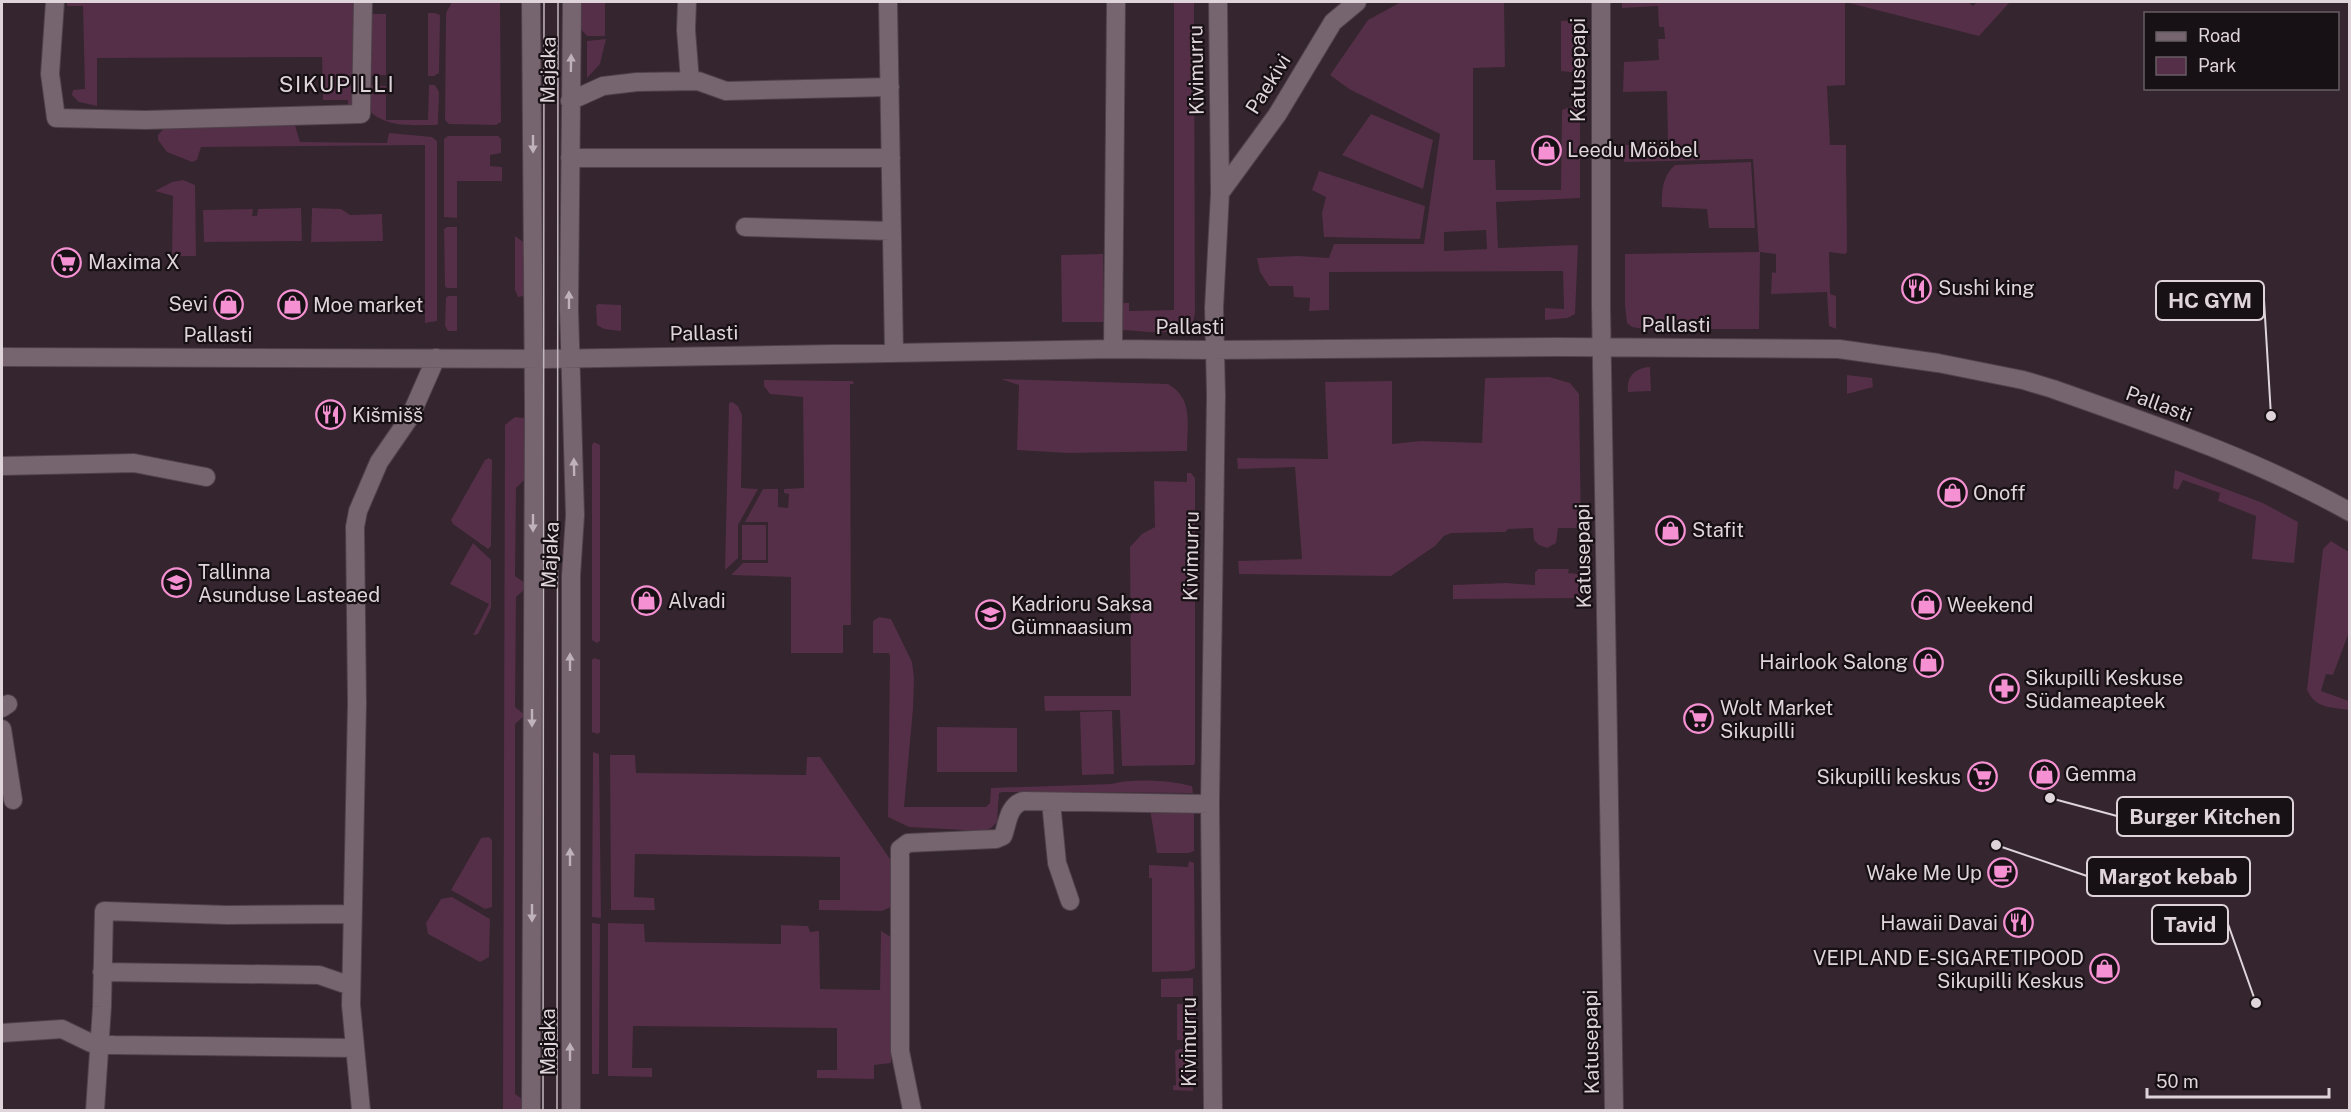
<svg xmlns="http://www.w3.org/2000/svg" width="2351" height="1112" viewBox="0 0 2351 1112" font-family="'Public Sans',sans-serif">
<rect width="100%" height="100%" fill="#34252e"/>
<path fill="#542f47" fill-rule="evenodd" d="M67,2H355L353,104L348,106V100H323L322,57L97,58V106L79,102L72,95L73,90L85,89L83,6H67Z
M452,2H500L501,122L496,125L449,124L445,120L446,13Z
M580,2H605V36H587L578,26Z
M1174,2H1194L1195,313L1193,322C1173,338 1146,331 1122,330L1121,303H1129V311L1174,310Z
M1401,2H1504L1505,67L1473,68V160H1495L1496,190H1561L1562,110L1575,105L1580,113V198L1496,202L1498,248L1578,245L1575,314L1567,318L1545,320V308L1564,309L1563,271L1329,272V310L1309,311L1310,298L1294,297L1293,286H1269L1260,272L1257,258L1298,256L1329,258L1334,244H1424L1440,134L1349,89L1330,75L1368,20ZM1486,230L1487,249L1444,251V232Z
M1622,2H1968L1973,6L1977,2H2010L1979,36L1845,2V85L1827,86L1830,145H1846L1847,252L1845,254L1829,252L1830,294L1836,296V329L1829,326L1827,292L1771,294L1772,272L1776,273V254L1760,252L1759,329H1643L1632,327L1627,323L1625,305V254L1759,252L1753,159L1624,162L1623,145H1668L1667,91L1623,92L1624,62L1659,60L1658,39H1665L1664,27H1659L1658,6L1622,8Z
M428,13H435L440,15L439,73L434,76H428Z
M368,14H386V75L368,76Z
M1579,20V73L1561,71V21Z
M606,39L600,64L587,78V41Z
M368,85L386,86V120H428L429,85H435L439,92L438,124L436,125C411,125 387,128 368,110Z
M1371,114L1433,140L1423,189L1342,155Z
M294,122L300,142L387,143L389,133L432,137L437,141V321L425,323V145L201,147L197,160L192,162L167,152L158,140V135L165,127Z
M448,136H498L501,139V153L490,155V166L502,167V181H457V218L444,217V139Z
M1751,162L1755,228H1709L1707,209L1662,207C1661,192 1663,175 1675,165Z
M1319,171L1425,206L1420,239L1324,237L1322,213L1326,197L1312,190Z
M183,180L195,185L196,256H172L173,196L155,191L172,182Z
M301,208L302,241L204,242L203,210L253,209L252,216H257L258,209Z
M312,208L341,209L350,215L382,214L383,241L311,242Z
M447,227H457V288H447L445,286L444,229Z
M515,236L526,244L524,296L518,297L515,290Z
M1103,254L1104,322H1062L1061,255Z
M448,296H457V331H448L445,326L446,298Z
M598,304L621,305V331L604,329L597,325L596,306Z
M1650,367L1651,391L1628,392C1626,376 1635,368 1650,367Z
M1847,375L1872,378L1873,387L1847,394Z
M1549,377L1570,383L1579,394L1581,528H1558L1556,543L1547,548L1539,545L1534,540L1533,528L1508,529L1505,532L1451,533L1444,536L1435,546L1391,576L1239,574L1238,561L1302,559L1295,467L1238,469L1237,458L1328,459L1325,382L1392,381V444L1421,441L1482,443L1485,378Z
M1001,379L1168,384C1194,399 1187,424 1187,451L1067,453L1017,450L1019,385Z
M764,380L843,381H853L854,384H850L851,625H843V653H791V577L731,575L743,563H768V522H745L763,489H778V507L788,508L789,494L784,493V489L804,488L803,397L770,394L764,386Z
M732,402L738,406L742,415L741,488L758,489L738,525V558L725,570L729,403Z
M515,417L524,418L525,479L516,488L515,576L525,583V589L516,597L515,707L525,715L515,724V1094L525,1101L524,1110H503L505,425Z
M594,442L600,445V641L597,643L592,640V445Z
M489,458L492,460L491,546L488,549L453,524L451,520L485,460Z
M2175,470L2263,503L2298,522L2294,563L2252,559L2256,516L2218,501L2220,493L2183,480L2178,490L2173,488Z
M1187,473H1191L1195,478V762L1194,765L1122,766L1120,710L1045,711L1044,696H1131L1130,547L1142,534L1155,527L1154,481L1187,482Z
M742,525H766V560H742Z
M2331,541L2349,552V632L2333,675L2326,674L2321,691L2349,701V710C2331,707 2316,709 2307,690L2323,549Z
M473,543L491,560V608L478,634L474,635H473L489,604L450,584Z
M1580,559L1581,598L1453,599V585L1506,583L1535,585V573L1538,569H1569L1568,573L1578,574V562Z
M879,617L891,619L912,662L914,678L913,709L904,807H986L990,803L991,788L1111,784C1133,778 1170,780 1192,786L1193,793L1002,792L999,793L997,822L991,828L983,831L909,827L888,817L890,657L889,653H873V621Z
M594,658L600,660V732L598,734L592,732V660Z
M1112,711L1114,774L1082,775L1080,712Z
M937,727L1017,728V772H937Z
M593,752L599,754L601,918L592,917Z
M610,755H635L636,773L806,775L807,757H820L892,862L893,906L882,911L819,910V900H840V857L635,854L634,897L654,898L655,910H611Z
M1150,809L1194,812V851L1189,853H1157Z
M489,837L492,840V907L485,909L451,890L481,838Z
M1189,861L1194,863L1195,968L1188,971L1152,972V878H1149V865L1188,867Z
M452,897L490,919L489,957L480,962L428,934L426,923L441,899Z
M592,923L600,924L599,1074H592Z
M608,923L644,924L645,942L781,944V925L808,926L810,932L819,931L820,989L880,990L881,931L893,938L891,1063L874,1065V1079L817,1078V1070H837V1028L633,1026L632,1068H652V1077L608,1076Z
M1193,978V997H1161V979Z
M1177,1004H1194L1195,1041L1177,1040Z
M1179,1049H1195L1193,1091L1173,1090V1086L1176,1085L1175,1051Z"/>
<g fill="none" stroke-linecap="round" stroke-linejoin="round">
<defs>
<path id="minor" d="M55,2L50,74L56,118L145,120L361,114L363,2
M687,2L686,30L690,81
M888,2L894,353
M1601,2V306L1614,1110
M570,101L603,86L637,82L698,81L726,91L890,87
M570,158H891
M1220,193L1277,115L1333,22L1357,2
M745,227L892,231
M1113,349L1116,2
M2,357L545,359L1113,349L1213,350L1557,347L1839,349L1938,363L2023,380L2053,389C2154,425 2256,459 2350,512
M2,466L134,463L206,477
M2,708L8,704
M2,729L13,800
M1051,802L1057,863L1070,901
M102,972L319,975L351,986
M2,1033L62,1029L91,1043L113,1045L355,1048
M95,1110L102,1007L104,911L227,915L353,914
M361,1110L351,1005L357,703L355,527L358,511L379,462L410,417L436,358
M531,1110L534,410L531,2
M571,1110V576L575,515L569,309L572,2
M912,1110L900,1051V849L908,843L996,839L1003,836C1008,822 1008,806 1023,801L1210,804
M1213,1110L1210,804L1216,395L1214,308L1220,193L1218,2"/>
</defs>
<use href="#minor" stroke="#4e4149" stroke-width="20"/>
<use href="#minor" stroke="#76646e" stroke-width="18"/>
<path stroke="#c3b7be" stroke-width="1.5" d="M543,1110L544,2
M557,1110L558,2"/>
</g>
<defs><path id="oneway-solid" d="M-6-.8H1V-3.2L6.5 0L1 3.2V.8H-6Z" transform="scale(1.5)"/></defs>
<g fill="#c0b2ba">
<use href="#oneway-solid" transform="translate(571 63) rotate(-89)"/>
<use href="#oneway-solid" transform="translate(533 144) rotate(90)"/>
<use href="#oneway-solid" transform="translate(569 300) rotate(-90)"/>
<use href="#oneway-solid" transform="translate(574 467) rotate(-91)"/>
<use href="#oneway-solid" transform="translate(533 523) rotate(90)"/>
<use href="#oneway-solid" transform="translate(570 662) rotate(-90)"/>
<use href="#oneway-solid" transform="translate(532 718) rotate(90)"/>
<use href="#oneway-solid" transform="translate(570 857) rotate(-90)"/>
<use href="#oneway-solid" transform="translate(532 913) rotate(90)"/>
<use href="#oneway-solid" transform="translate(570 1052) rotate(-90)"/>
</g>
<defs>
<symbol id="shop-ring" viewBox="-11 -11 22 22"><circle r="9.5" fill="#171014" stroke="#f591d2" stroke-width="1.5"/><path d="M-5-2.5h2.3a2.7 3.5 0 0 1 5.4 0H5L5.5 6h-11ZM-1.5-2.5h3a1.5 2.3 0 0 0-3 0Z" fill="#f591d2"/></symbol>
<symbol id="supermarket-ring" viewBox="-11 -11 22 22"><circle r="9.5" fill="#171014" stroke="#f591d2" stroke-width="1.5"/><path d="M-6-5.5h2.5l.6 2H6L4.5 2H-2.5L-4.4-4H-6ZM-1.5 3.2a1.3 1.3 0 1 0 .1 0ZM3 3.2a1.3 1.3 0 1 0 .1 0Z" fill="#f591d2"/></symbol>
<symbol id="restaurant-ring" viewBox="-11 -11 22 22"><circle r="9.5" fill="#171014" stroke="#f591d2" stroke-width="1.5"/><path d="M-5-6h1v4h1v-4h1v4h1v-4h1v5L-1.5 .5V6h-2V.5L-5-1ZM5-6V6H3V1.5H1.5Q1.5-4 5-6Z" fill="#f591d2"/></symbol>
<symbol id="school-ring" viewBox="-11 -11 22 22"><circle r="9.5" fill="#171014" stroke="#f591d2" stroke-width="1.5"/><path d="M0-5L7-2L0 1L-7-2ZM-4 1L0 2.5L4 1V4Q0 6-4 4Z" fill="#f591d2"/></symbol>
<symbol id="pharmacy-ring" viewBox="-11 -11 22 22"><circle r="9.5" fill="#171014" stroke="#f591d2" stroke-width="1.5"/><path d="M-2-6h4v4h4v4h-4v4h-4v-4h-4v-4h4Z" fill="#f591d2"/></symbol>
<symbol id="cafe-ring" viewBox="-11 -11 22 22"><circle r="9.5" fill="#171014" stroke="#f591d2" stroke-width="1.5"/><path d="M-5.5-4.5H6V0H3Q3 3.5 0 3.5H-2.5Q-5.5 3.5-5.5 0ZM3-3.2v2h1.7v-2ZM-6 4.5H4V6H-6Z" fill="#f591d2"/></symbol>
</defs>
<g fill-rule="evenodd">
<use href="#shop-ring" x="1530" y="134" width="33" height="33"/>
<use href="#supermarket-ring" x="50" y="246" width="33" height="33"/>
<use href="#restaurant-ring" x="1900" y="272" width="33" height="33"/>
<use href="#shop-ring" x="212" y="288" width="33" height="33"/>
<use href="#shop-ring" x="276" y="288" width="33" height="33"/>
<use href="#restaurant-ring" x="314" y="398" width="33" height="33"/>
<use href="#shop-ring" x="1936" y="476" width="33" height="33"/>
<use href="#shop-ring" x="1654" y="514" width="33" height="33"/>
<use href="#school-ring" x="160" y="566" width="33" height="33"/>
<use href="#shop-ring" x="630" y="584" width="33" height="33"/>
<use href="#shop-ring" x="1910" y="588" width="33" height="33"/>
<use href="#school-ring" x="974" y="598" width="33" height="33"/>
<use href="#shop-ring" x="1912" y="646" width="33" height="33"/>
<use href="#pharmacy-ring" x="1988" y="672" width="33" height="33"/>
<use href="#supermarket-ring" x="1682" y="702" width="33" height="33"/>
<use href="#shop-ring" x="2028" y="758" width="33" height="33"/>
<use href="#supermarket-ring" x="1966" y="760" width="33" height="33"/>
<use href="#cafe-ring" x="1986" y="856" width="33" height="33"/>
<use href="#restaurant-ring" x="2002" y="906" width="33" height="33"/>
<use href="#shop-ring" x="2088" y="952" width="33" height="33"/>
</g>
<g text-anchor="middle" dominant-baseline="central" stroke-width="4.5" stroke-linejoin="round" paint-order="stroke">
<g font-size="20" fill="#dfd4da" stroke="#171014">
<text transform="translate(548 70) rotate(-89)">Majaka</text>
<text transform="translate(1196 70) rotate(-91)">Kivimurru</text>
<text transform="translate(1578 70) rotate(-90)">Katusepapi</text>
<text transform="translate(1268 84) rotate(-58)">Paekivi</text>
<text x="1676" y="325">Pallasti</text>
<text x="1190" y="327">Pallasti</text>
<text transform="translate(704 333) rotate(-1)">Pallasti</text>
<text x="218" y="335">Pallasti</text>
<text transform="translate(2159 404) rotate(20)">Pallasti</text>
<text transform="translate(550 555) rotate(-87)">Majaka</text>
<text transform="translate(1191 556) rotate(-89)">Kivimurru</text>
<text transform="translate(1583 556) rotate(-91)">Katusepapi</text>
<text transform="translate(548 1042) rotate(-90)">Majaka</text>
<text transform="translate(1189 1042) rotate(-90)">Kivimurru</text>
<text transform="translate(1591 1042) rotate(-91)">Katusepapi</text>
</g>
<g font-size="20" fill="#dfd4da" stroke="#171014" text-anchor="start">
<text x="1567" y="150">Leedu Mööbel</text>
<text x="88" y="262">Maxima X</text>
<text x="1938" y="288">Sushi king</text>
<text x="208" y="304" text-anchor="end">Sevi</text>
<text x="313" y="305">Moe market</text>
<text x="352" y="415">Kišmišš</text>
<text x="1973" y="493">Onoff</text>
<text x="1692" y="530">Stafit</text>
<text x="198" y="572">Tallinna<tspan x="198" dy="23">Asunduse Lasteaed</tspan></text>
<text x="668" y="601">Alvadi</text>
<text x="1011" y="604">Kadrioru Saksa<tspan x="1011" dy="23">Gümnaasium</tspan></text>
<text x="1947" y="605">Weekend</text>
<text x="1908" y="662" text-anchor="end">Hairlook Salong</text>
<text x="2025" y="678">Sikupilli Keskuse<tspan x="2025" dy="23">Südameapteek</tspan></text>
<text x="1720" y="708">Wolt Market<tspan x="1720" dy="23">Sikupilli</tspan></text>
<text x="2065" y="774">Gemma</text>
<text x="1961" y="777" text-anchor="end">Sikupilli keskus</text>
<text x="1982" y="873" text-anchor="end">Wake Me Up</text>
<text x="1998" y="923" text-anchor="end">Hawaii Davai</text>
<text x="2084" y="958" text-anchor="end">VEIPLAND E-SIGARETIPOOD<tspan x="2084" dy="23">Sikupilli Keskus</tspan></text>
</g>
<g font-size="22" letter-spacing="1.5" fill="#dfd4da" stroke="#171014">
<text x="337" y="84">SIKUPILLI</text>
</g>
</g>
<path fill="none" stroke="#dfd4da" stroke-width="2" d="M2271 416L2264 300M2050 798L2117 816M1996 845L2087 876M2256 1003L2228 924"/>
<g fill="#dfd4da" stroke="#171014" stroke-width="2">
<circle cx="2271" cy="416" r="6"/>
<circle cx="2050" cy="798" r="6"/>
<circle cx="1996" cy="845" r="6"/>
<circle cx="2256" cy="1003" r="6"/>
</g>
<g fill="#171014" stroke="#dfd4da" stroke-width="2">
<rect x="2156" y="281" width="108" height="39" rx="6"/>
<rect x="2117" y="797" width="176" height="39" rx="6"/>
<rect x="2087" y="857" width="163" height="39" rx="6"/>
<rect x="2152" y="905" width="76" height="39" rx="6"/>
</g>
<g font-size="21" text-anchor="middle" font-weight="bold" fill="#dfd4da">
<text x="2210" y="308">HC GYM</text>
<text x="2205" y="824">Burger Kitchen</text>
<text x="2168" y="884">Margot kebab</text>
<text x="2190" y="932">Tavid</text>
</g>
<rect width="2351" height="1112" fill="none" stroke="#dfd4da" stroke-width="6"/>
<rect x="2144" y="12" width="195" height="78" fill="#171014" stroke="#675e63" stroke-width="1.5"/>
<rect x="2156" y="32" width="30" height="9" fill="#76646e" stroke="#675e63" stroke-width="1.5"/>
<text x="2198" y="42" font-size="18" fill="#dfd4da">Road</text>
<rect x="2156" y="57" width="30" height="18" fill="#542f47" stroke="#675e63" stroke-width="1.5"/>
<text x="2198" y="72" font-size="18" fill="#dfd4da">Park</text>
<path d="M2147 1088v9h182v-9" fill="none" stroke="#dfd4da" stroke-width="3"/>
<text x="2156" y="1088" font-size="18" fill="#dfd4da" stroke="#171014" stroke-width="4.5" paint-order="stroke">50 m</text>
</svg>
